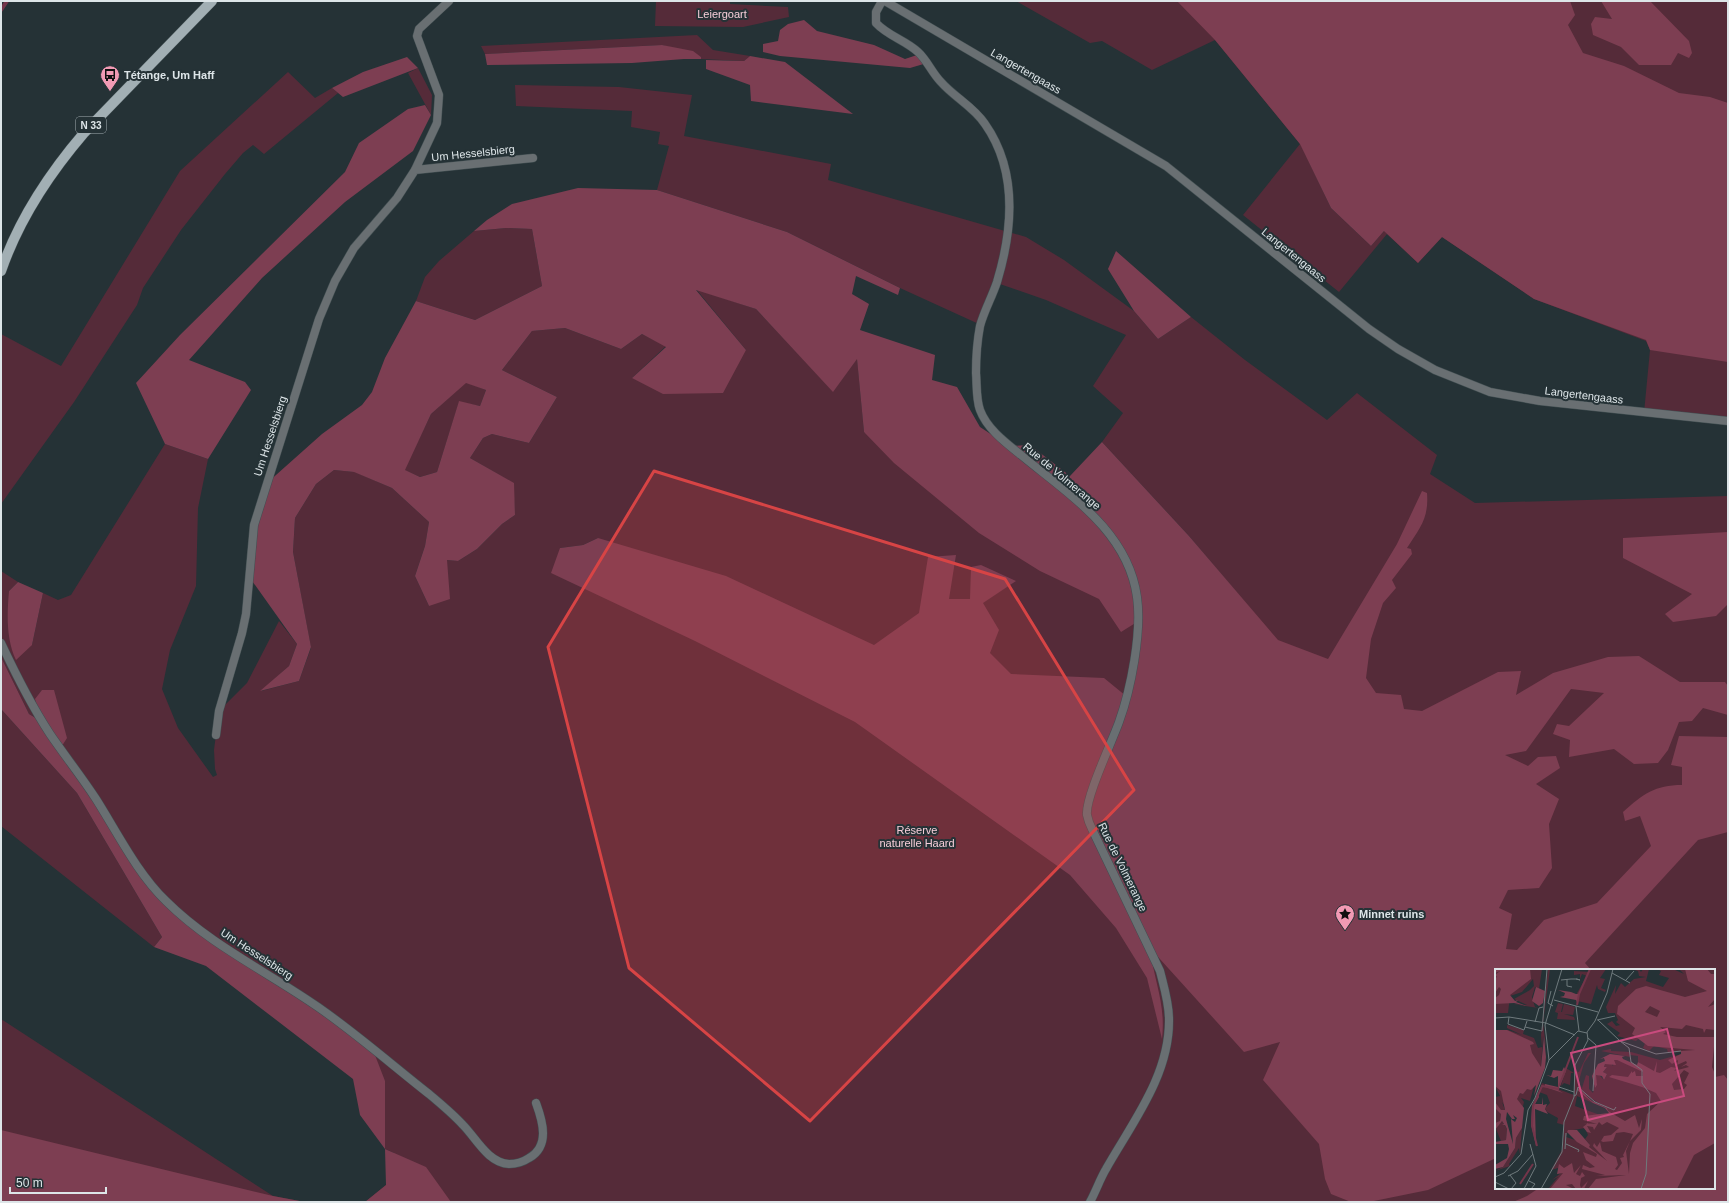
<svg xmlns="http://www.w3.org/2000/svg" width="1729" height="1203" viewBox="0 0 1729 1203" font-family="Arial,sans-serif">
<rect width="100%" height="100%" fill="#253236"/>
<path fill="#552b39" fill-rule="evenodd" d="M656,1H730V4L788,7L789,17L743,27L655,26Z
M1016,1H1728V421L1644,413L1650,350L1646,341L1534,299L1442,237L1418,263L1387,234L1339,292L1243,215L1300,144L1215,40L1152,70L1102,41L1090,43ZM1301,145L1384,231L1371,246L1331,208Z
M697,35L713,50L750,56L744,61L701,59V57L662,45L485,54L481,46Z
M418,68L432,95L431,115L408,73Z
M288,72L315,98L332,88L338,93L264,154L253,145L243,153L225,174L181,230L143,288L137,305L74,402L1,504V334L61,366L180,171Z
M515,85L619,87L692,95L684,136L831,164L828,180L1026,237L1064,260L1134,311L1158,339L1191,317L1245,360L1327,420L1357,393L1437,455L1430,474L1475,503L1728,496V1202H365L386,1185L394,1153L385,1149V1081L195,927L164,900L42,721L29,714L1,657V571L18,582L9,591L32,645L43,593L58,600L71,595L165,444L208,459L198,508L196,586L170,650L162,689L178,728L213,777L217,775L215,769L214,750L219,711L247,683L279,621L297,644L289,666L261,691L299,681L311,648L293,552L295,518L316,484L334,470L355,472L392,488L429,522L425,546L415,576L429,606L447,560L458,561L477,549L502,524L515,515L513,483L470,458L483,438L492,434L529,443L557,397L502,370L532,331L565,328L621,349L642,334L666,346L632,378L746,350L696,289L756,309L833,391L857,358L864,432L1255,614L1189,536L1102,442L1123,413L1093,386L1126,335L1046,300L997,283L981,325L900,288L787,232L657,190L669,146L658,144L660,132L631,127L632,111L516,106ZM598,538L561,578L560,548L583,545ZM1496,970H1714V1188H1496Z
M506,228L532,229L542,286L475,320L416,301L425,277L439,261L474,231Z
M466,382L486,390L480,406L459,402L437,472L420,477L404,470L431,414Z
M1,709L77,793L162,937L154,947L1,826Z
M1,1019L273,1196L305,1202H1Z"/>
<path fill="#7d3e52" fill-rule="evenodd" d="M1177,1H1570L1575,15L1568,25L1583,53L1624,66L1679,93L1710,97L1728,103V362L1650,350L1646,340L1534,299L1442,237L1418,263L1384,231L1371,246L1331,208L1300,144L1215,40Z
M1601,1H1650L1689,41L1692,53L1689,58L1678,53L1671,65H1639L1621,47L1593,35L1591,24L1595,17L1612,19Z
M804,20L817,31L874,45L905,59L920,54L927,63L910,68L780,56L763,52V44L778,41L780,30L788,24Z
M662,45L693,51L701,57V59H684L632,63L487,65L485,54Z
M750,56L785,62L853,114L751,101L750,85L706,69V60L744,61Z
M407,57L418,68L343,97L332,88L363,72Z
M425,105L431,115L413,151L345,202L262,278L189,360L245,382L251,390L208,459L165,444L136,383L180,335L345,172L359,143L408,109Z
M578,188L657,190L787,232L900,288L898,295L856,276L852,294L869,304L860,330L935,355L932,380L957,387L980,427L1009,446L1030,445L1070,476L1102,442L1189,536L1278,640L1328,659L1397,544L1422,491L1427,493C1429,518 1420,528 1407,548L1411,549L1412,554L1392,580L1396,588L1383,603L1371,639L1366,678L1376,693L1401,695L1404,709L1422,711L1498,672L1521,671L1516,695L1553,673L1608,657L1639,656L1680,682H1725L1728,686V715L1703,708L1692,721L1679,722L1668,750L1658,763L1634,764L1614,749L1569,757L1570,740L1553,734L1557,724L1569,726L1604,693L1571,689L1526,751L1505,755L1528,766L1538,757L1556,756L1560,768L1536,784L1559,799L1549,824L1552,868L1539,888L1508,890L1499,908L1512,914L1506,949L1517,950L1544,920L1597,903L1651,846L1640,816L1625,821L1623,812C1643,794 1655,785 1682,785V767L1671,765L1679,736L1728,737V832L1698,840L1585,963L1591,970H1496V1158L1428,1190L1369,1202H1351L1331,1194L1325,1179L1319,1144L1263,1080L1280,1042L1244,1052L1150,948C1154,982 1166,1003 1162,1039L1147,978L1116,928L1070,875L855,722L695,641L551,573L560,548L583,545L598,538L726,576L874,645L919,613L928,557L956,555L949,599H970L971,567L981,565L1016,581L983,603L999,630L990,653L1011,674L1104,678L1126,696L1137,622L1121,632L1099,599L1040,571L979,533L894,463L864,432L857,359L833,392L756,309L696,290L746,350L723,393L663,394L632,378L666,347L642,334L621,349L565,328L532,331L502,370L557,397L529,443L492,434L483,438L470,458L514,483L515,515L502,524L477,549L458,561L447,560L450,599L429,606L415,576L425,546L429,522L392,488L354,472L334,470L316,484L295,518L293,552L311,647L299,681L260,691L289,666L297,644L250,578L254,525L267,483L322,434L362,405L372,392L385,358L416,301L475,320L542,286L532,229L506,228L474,231L487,220L512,204ZM466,383L486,390L480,406L459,401L437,472L420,477L405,470L431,414Z
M1116,251L1191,317L1158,339L1134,311L1108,269Z
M1728,532V604L1716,616L1673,622L1665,614L1692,594L1623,558V538Z
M18,582L43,593L32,645L16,660C6,639 7,614 9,591Z
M1,657L29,714L41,721L35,699L42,690H54L67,738L60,749L141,870L195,927L319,1008L373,1050L385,1081V1149L426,1167L451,1202H365L386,1185L385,1149L360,1115L353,1079L206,966L154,947L162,937L77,793L1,709Z
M1724,1075L1728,1080V1202H1513L1527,1196L1539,1188H1714V1076L1715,1077Z
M1,1130L273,1196L305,1202H1Z"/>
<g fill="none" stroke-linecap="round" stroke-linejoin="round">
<path stroke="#73354a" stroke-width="4" d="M1,10L7,1"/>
<defs>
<path id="minor" d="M882,1L876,12V23C888,36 905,40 918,52C927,60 932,73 941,82C954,97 974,107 985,124C1018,171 1013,229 997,282C992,297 984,311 980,326C977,342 976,357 976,373C977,385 976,399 980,410C987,429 1006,443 1021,455C1068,494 1128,531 1137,597C1142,632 1131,689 1119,722C1112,742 1085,798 1087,815C1088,820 1090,825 1092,829L1160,971C1164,987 1169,1003 1169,1019C1170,1075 1132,1123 1106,1169C1100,1179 1096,1191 1090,1202
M885,1L1166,166L1369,329L1398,349L1435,370L1490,392L1540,401L1728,421
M415,170L533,158
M1,643C16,675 31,705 50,734C65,756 81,776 96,799C117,832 137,873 166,901C210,945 268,972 318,1007C357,1034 392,1065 429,1094C441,1104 453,1114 463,1125C476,1138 488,1163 509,1164C516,1164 523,1162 529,1158C550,1146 543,1122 536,1103
M216,735L219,711L242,633L246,614L254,525L319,319L335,281L354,248L397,198L415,170L437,123L439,95L417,36L419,29L449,1"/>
<path id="primary" d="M1,271C19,219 48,175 84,133L212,1"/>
</defs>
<use href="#minor" stroke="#424f52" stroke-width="9"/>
<use href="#primary" stroke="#424f52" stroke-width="11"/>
<use href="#minor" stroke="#696f72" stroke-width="8"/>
<use href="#primary" stroke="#a2afb4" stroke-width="10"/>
</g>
<path fill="#d74445" fill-opacity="0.2" stroke="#d74445" stroke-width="3" stroke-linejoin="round" d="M654,471L1005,579L1134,790L810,1121L629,968L548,647Z"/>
<defs>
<symbol id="bus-pin" viewBox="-11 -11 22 30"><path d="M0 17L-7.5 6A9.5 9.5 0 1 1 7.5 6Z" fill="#f19ab4" stroke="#253236"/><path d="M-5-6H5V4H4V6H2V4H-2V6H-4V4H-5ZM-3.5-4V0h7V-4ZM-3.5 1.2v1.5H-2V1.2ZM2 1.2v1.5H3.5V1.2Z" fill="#111"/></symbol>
<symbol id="sight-pin" viewBox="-11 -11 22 30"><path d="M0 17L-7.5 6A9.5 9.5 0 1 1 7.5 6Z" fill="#f19ab4" stroke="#253236"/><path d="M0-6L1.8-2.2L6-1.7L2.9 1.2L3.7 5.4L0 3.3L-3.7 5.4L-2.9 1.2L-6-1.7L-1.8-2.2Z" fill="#111"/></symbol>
</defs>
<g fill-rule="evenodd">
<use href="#bus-pin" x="99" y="64" width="22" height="30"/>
<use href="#sight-pin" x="1334" y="903" width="22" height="30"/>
</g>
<g text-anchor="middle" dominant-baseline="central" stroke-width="4" stroke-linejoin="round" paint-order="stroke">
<rect fill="#253236" stroke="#a6afb3" stroke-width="1" x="76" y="117" width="30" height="16" rx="3"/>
<g font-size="10" font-weight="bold" fill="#dde5e8">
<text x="91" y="125">N 33</text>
</g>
<g font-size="11" fill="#f6cdd8" stroke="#253236">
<text x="722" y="14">Leiergoart</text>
<text x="917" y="830">Réserve<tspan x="917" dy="13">naturelle Haard</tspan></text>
</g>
<g font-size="11" fill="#dde5e8" stroke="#253236">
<text transform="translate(1026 71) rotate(30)">Langertengaass</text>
<text transform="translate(473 153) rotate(-6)">Um Hesselsbierg</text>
<text transform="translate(1294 255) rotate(39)">Langertengaass</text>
<text transform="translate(1584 395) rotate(7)">Langertengaass</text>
<text transform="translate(270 436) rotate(-72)">Um Hesselsbierg</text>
<text transform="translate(1062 476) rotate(40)">Rue de Volmerange</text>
<text transform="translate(1123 867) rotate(64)">Rue de Volmerange</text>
<text transform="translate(257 954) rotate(33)">Um Hesselsbierg</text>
</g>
<g font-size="11" font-weight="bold" fill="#dde5e8" stroke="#253236" text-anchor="start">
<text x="124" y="75">Tétange, Um Haff</text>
<text x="1359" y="914">Minnet ruins</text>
</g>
</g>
<g transform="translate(1495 969)">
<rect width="220" height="220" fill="#253236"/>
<path d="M0,0H47L44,20L40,18L37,28L40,38L43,39L18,35L32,36L19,30L35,21L39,17L38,10L27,23L15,27L13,44H0ZM53,0H55L48,54L51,78L48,67L46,98H44L35,132L26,129L29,133L26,145L16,146L7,133L10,141L6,145L5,153L7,152L12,160L11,171L6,172L1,160L4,153L0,154V128L5,127L0,117V61H13L27,66L12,59V56L29,61L28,65L39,69L43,79L47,78L46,66ZM95,0H111L105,9L110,10L106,19L111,21L110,23L103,20L102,16L96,35L82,32V24L92,7L87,5L85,10V5L79,6V2L95,3ZM137,0H144L146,3L148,0H154L151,12L168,18L174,9L164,6L166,2L162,0H178L189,5L184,0H220V173L217,175L220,174V220H182L184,217L181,220H53L63,208L57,211L66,204L63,199L56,201L68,179L69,156L62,154L63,149L52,143L50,139L55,134L52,126L44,123L47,114L79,126L80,102L84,103L93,84H96L89,94L83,115L87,119L91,106L94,107V120L98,124L100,115L102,117L100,106H104L109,111L112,105L108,103L112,98H109L110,95L116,94L118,97L119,90L153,100L143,93V87L135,86V88L106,82L116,80V82L136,83L165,91L186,85V83L173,84L172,80L159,77L154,82L148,79L150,74L144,69L141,72L122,67L125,64L112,55L117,52L121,57L125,56L121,53L123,51L120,44H113L111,38L121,16L120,25L126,14L130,18L139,10L151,8L144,7L143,2ZM82,121L112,139L114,144L108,147L80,137L82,127L98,134ZM90,159L93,166L90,170L95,176L71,168L73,162ZM63,34L68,35L66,43L61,42L67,43L69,35L80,38L78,46L69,45L79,48L80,51L62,50L63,44L60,43ZM71,99L79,104H76L75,116L69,114L66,117ZM27,159L25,185L24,179L14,195L15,197L0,202L8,198L20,179L21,169Z" fill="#552b39" fill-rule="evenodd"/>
<path d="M0,0H35L36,10L15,26L20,32L23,31L21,33L32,37L19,34L0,35V29L4,26L6,20L4,18L0,24V9L2,8L0,6L5,2L0,4ZM190,0H212L216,5H220V30L213,38L220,35V61L211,60L209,64L208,60L191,56L187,60L165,58L171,63L168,65L182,68H220L217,98L220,105V174L199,186L182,220H93L101,210L131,206L101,207L110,206L87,200L88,196L95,199L100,198L91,191L88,183L101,188L102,185L82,173L72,163L73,161H82L95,176L94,178L112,192L98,177L99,174L102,178L105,173L107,182L121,188L123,196L120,200L122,201L127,194L125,189L129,188L128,186L135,172L131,182L134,205L135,184L138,174L150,159L152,145L166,132L161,124L147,118L114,108L117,106L133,108L137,102V104L140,102L141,107H148V103L122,91H119L121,96L110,95L109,98H112L108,103L112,105L109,111L107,107L101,106L102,116L100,119L97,107L103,95L110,92L109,89L105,90L115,85L130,87L127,88L128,90L142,96L143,93L159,102L162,92L161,103L165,104L176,98L182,99L179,102L194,98L191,96L186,98L192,94L191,92L182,96L183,91L177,95L173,91L186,85V82L200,81L153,77L137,65L140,59L122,45L123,37L141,20L151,17L190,28L212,22L193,12ZM155,37L165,42L162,48L150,43ZM189,101L194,104L189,114L192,116L189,120L179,121L177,115ZM41,18L50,22L48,34L44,37L37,32ZM63,21L76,23L81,25H84L83,36L81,31L65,28L69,27L70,24ZM0,61H12L38,73L39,75L35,76L37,84L46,98L49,67L51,88L50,99L39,127L41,116L36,121L32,120L28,125L25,124L22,130L29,139L27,159L21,169L20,179L8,198L0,200V196L12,189L14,180L13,175H0V173L11,171L12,160L10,156H7L9,155L7,152L0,161V154L5,152L6,145L0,139V133L6,141H10L6,122L0,117ZM12,143L17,150H20L18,146L22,149L20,153L16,150L18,175L11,150ZM69,98L71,102L63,121L68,124L50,118V115L63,118V107L59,109L51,106L56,107L58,101L67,102ZM83,119L97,132L112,139L113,142L130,152L140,146L144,159L147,150L146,161L135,172L138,165L129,163L121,164L118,172L108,173L106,172L109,167L116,166L124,159L112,153L107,156L104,153L99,161L98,158L92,157L96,164L92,163L88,158L93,154H88L102,155L88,151L89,147L114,144L110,139L98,134L82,121ZM43,124L44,128L40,135H47L48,128V136L52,135L50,140L53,145L40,140L41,177L36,155L37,137ZM77,194L79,204L86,196L81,205L85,207L87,203L90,207L86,209L85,216L86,219L93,212L89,220H81L77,215L71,216L79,220H55L68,204L62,205L64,195L69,199Z" fill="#7d3e52" fill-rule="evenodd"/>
<path fill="none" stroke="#73354a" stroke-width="2" d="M82,36L84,25L95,0M42,177L37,157L38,137L47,117L63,120L83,68M25,215L38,195"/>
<path fill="none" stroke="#6f7a7d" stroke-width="1" d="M117,4L135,14M72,10V17L77,18M66,11L76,10H82L85,11L81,10M131,11L139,2M56,22L53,34L58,37M59,31L103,43M81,37L84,62M14,48L13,55L29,61L32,52M0,49L14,48L51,54L80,66M102,51L120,47M103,51L125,72L161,85L186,82M40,53L44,39L48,38M30,58L47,62L52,0M93,69L101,76L98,122M125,72L134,79L136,93L147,101V114L155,125L151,205L146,220M54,91L83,62L92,64M64,118L79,123M79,127L81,126L83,118L100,133L119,141L121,138M71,175L84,181L83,183M70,180L71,164M15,206L21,214L16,220M13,207L23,202L38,185M0,208L9,204L26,185L33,141L40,129L54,91L50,56L67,0M34,212L40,215L36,220M0,213L14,220M29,220L41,197L35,175M46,220L67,183L69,153L79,128L80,96L93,71L92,63L100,52L112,24L118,0"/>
<path fill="#c94b7e" fill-opacity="0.15" stroke="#c94b7e" stroke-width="2" d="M172,60L189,127L93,151L76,84Z"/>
<rect width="220" height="220" fill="none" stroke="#dde5e8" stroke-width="2"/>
</g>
<rect width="1729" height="1203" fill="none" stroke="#dde5e8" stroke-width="4"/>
<path d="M10 1187v6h96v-6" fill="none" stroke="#dde5e8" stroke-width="2"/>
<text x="16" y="1187" font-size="12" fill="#dde5e8" stroke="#253236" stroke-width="3" paint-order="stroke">50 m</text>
</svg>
